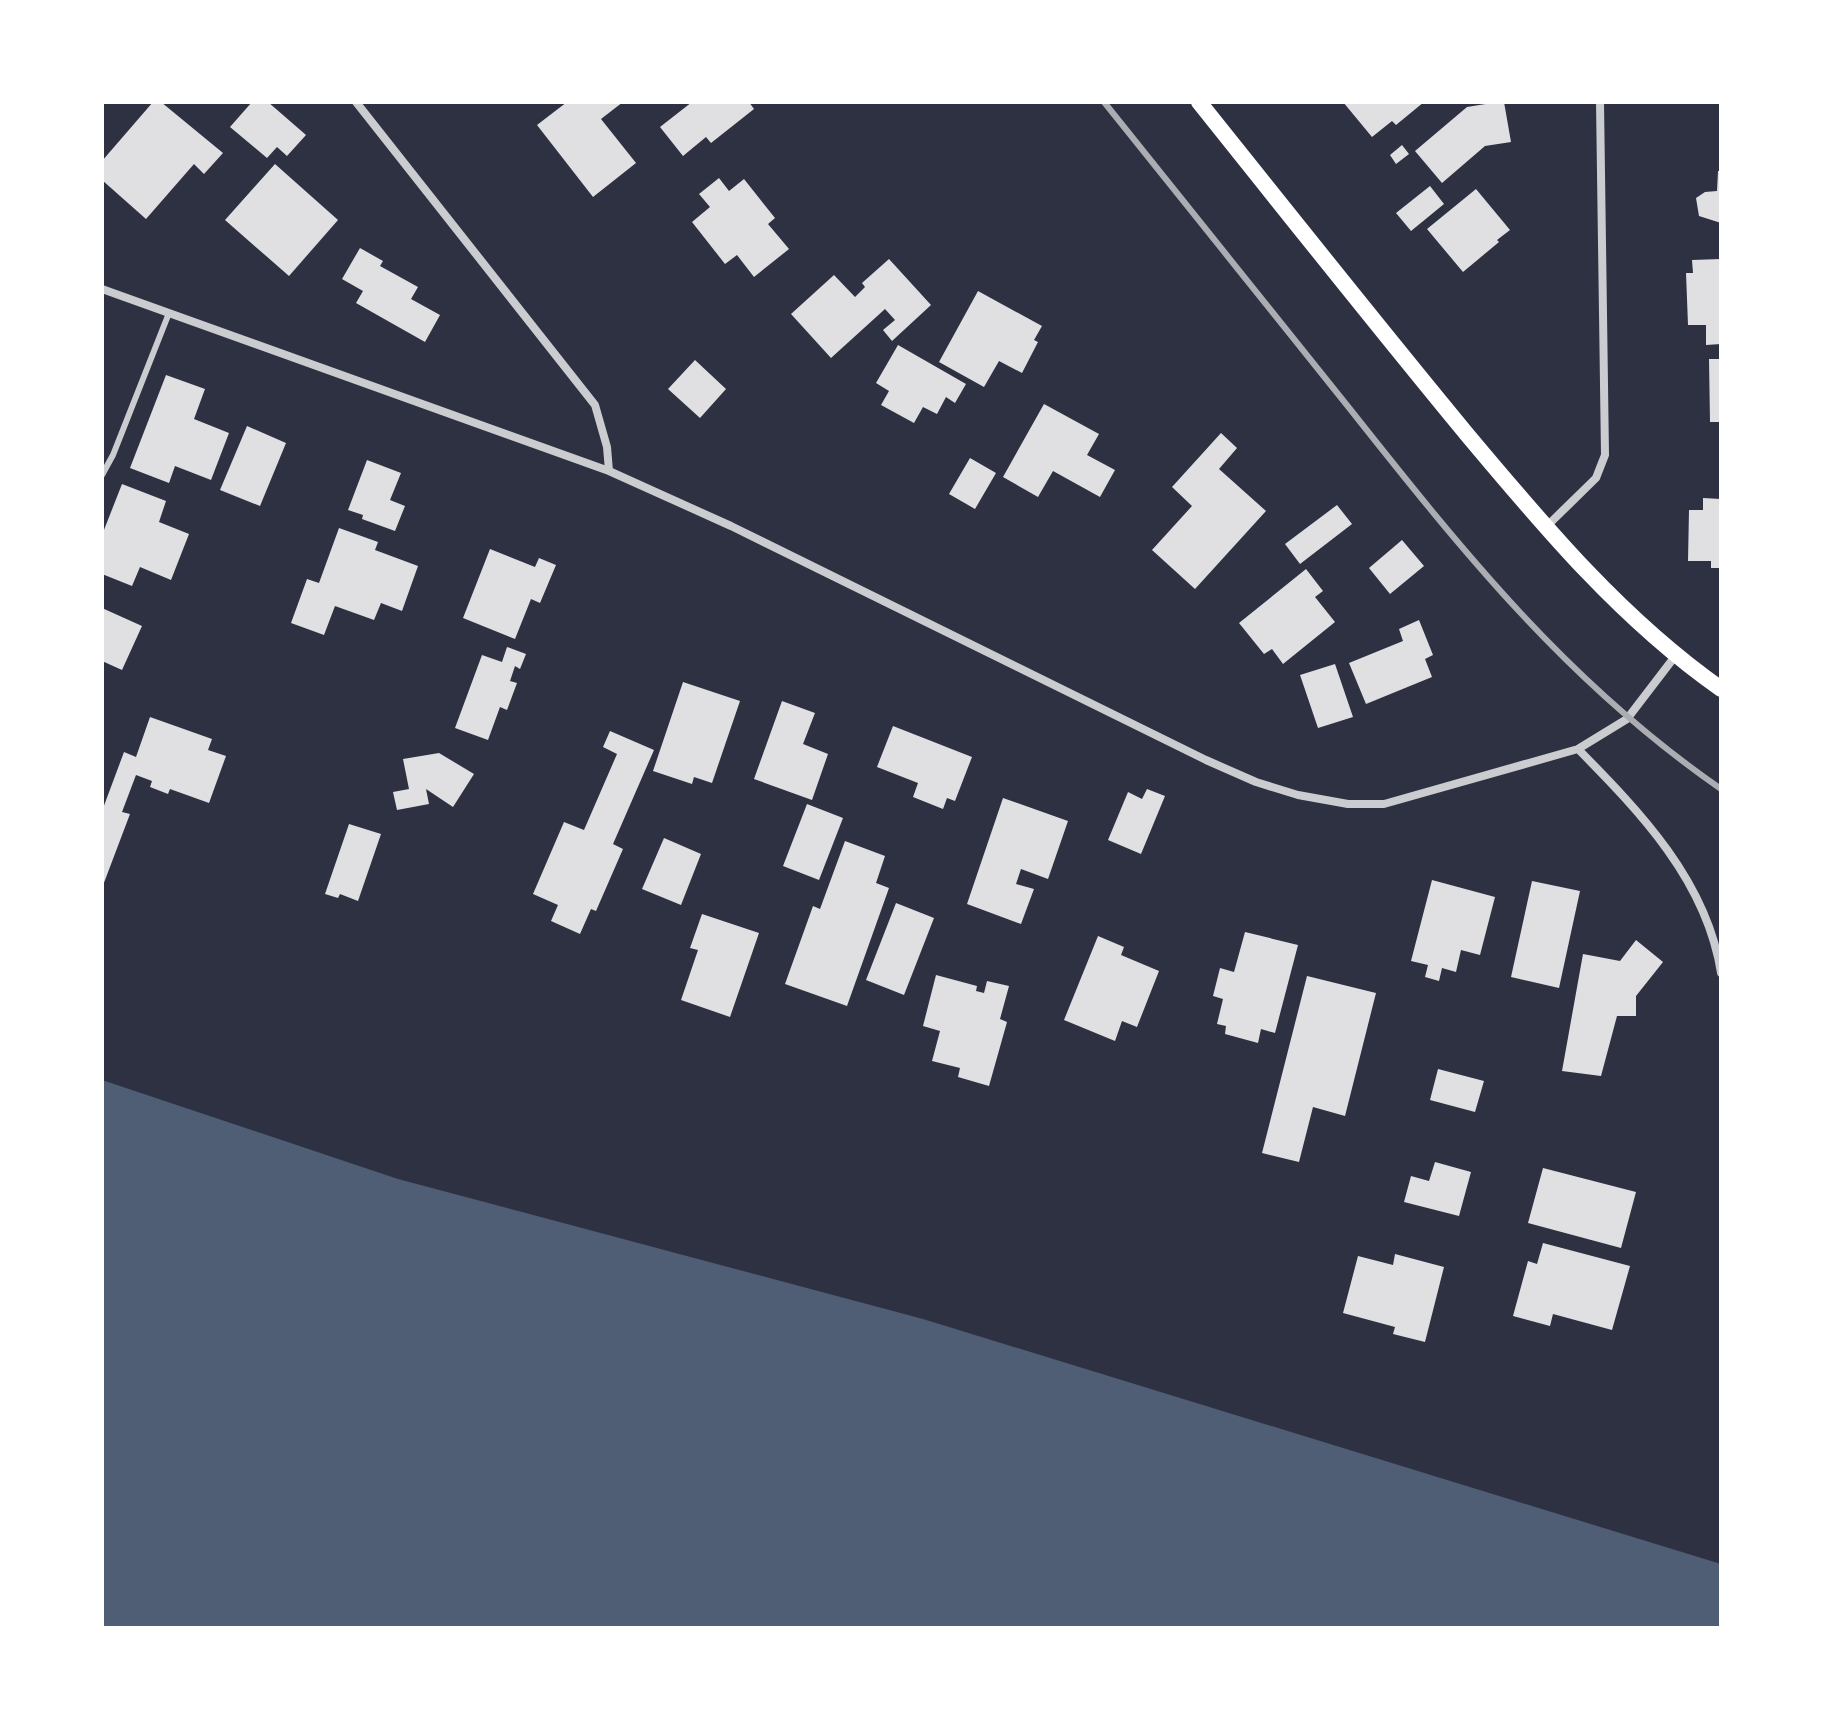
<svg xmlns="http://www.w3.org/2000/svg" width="1823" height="1730" viewBox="0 0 1823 1730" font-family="'Source Sans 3',sans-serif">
<rect width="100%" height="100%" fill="#2d3142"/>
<path fill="#4f5d75" d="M102,1080L398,1179L923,1319L1721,1564V1628H102Z"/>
<path fill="#e0e0e3" d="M153,102H161L223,153L204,174L194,164L146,219L102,180V161Z
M252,102H268L306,135L287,156L277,147L267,158L230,127Z
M567,102H623L601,119L636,163L593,197L537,125Z
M692,102H749L754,109L711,143L706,137L683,156L660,127Z
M1343,102H1424L1396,125L1392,121L1372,137Z
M1498,102H1504L1511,142L1485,146L1442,183L1415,151L1467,107Z
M1402,145L1409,154L1396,164L1390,155Z
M275,164L338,220L289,276L225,220Z
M1718,171H1721V223L1699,216L1696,198L1705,192L1717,191Z
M719,178L729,191L744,179L775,218L768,224L789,249L754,277L737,255L725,264L692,222L710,207L699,194Z
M1430,186L1444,204L1411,231L1396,213Z
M1476,189L1510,230L1497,240L1499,242L1463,272L1427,229Z
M360,248L383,261L380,266L418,287L411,299L440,315L425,342L356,303L363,291L342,279Z
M889,259L931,305L892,341L883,330L895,320L885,309L831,358L791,314L834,275L855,297L865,287L862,283Z
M1721,259V344L1706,345V325H1688L1686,273H1693L1692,260Z
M978,291L1042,326L1034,340L1038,342L1022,373L999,361L984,387L939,362Z
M898,345L966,384L955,403L946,397L937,414L923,407L914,423L881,405L889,391L876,383Z
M1709,359H1721V422H1710Z
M695,360L726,389L700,418L668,389Z
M166,375L205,389L194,419L229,433L211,480L175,466L169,483L130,468Z
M1044,404L1099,434L1087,455L1115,470L1100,497L1053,471L1038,497L1003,477Z
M247,426L286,443L260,506L220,490Z
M1221,433L1237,448L1219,469L1266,511L1195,589L1152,550L1192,506L1172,487Z
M970,458L996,473L975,509L949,494Z
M367,460L401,473L390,500L405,506L395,531L362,519L363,515L348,510Z
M122,484L166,501L159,522L189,534L171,580L140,567L132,586L102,574V535Z
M1703,498L1721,499V568H1711V561H1688L1689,510H1703Z
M1337,505L1352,524L1300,564L1285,544Z
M339,528L378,542L375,550L418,566L402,611L381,603L374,620L335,606L324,635L291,623L307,579L319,583Z
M1402,540L1424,566L1390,594L1369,568Z
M490,549L535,567L539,558L556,565L540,603L531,599L515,639L463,618Z
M1306,569L1323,591L1315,597L1335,622L1283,664L1272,649L1264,654L1239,623Z
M102,608L142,626L122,670L102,661Z
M1419,620L1433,655L1425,659L1432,677L1366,704L1349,663L1403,641L1399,629Z
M507,647L526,654L520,669L515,666L510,681L517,683L507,710L500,707L488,740L455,728L482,655L502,662Z
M1335,664L1353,717L1318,728L1300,675Z
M683,682L740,701L712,783L694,777L692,784L653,771Z
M782,701L815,713L803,744L828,754L812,800L754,779Z
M150,717L212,739L208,750L226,756L209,803L170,789L168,794L150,787L152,781L136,775L122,812L130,814L102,888V811L124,752L136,757Z
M893,726L972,757L955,801L947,798L943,809L913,797L918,783L877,767Z
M610,731L654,750L613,844L623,849L596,911L591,909L580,934L551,921L558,905L533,894L564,822L584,830L617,754L603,747Z
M439,753L474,774L453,807L426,789L429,804L397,810L393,792L409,789L403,759Z
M1147,789L1165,796L1141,854L1108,840L1128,792L1142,799Z
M1003,798L1068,821L1048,879L1021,869L1016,884L1034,889L1021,924L967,904Z
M807,804L843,818L819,880L783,866Z
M349,824L381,834L358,901L340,894L338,898L325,894Z
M664,838L701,854L681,905L642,889Z
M845,841L885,856L876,883L889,888L847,1006L785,984L813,906L820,909Z
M1432,880L1495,897L1480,955L1461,950L1456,972L1442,968L1439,981L1425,977L1428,965L1411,961Z
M1532,881L1580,891L1559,988L1511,977Z
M896,903L934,918L904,995L866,980Z
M702,914L759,933L730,1017L681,1000L698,950L690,948Z
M1245,932L1298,945L1275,1033L1261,1029L1258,1043L1225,1034L1226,1026L1217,1024L1223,999L1213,996L1220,968L1234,972Z
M1098,936L1124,947L1121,955L1159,971L1137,1027L1122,1021L1115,1041L1064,1020Z
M1636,940L1663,962L1636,996V1016H1617L1601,1076L1562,1071L1583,954L1620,961Z
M936,975L977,986L976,991L984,993L987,981L1009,986L1000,1019L1007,1022L989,1086L958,1077L960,1068L932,1061L940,1031L923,1026Z
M1307,976L1376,993L1345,1116L1313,1107L1299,1162L1262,1153Z
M1438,1069L1484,1081L1475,1112L1430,1100Z
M1435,1162L1471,1172L1459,1216L1404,1202L1411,1176L1429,1181Z
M1543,1168L1636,1192L1621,1248L1528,1223Z
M1543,1243L1630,1266L1612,1330L1553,1314L1550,1326L1513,1316L1528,1261L1537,1264Z
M1395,1254L1444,1267L1425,1342L1393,1334L1395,1327L1343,1313L1358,1256L1393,1265Z"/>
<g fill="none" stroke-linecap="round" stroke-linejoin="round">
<path stroke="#caccd0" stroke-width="6" d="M102,475L113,455L169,313"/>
<path stroke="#caccd0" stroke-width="8" d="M356,102L595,405L607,447L609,471
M102,289L609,471L731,526L1206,760L1256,782L1298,795L1348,804H1384L1578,749L1627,719L1676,655
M1547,526L1596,478L1605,455L1600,102
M1578,749C1640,812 1707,881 1721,973"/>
<path stroke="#fff" stroke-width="16" d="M1199,102C1287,212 1375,323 1465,432C1542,524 1621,619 1721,689"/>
<path stroke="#abadb3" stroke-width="6" d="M1104,102C1186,204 1268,307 1350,409C1464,553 1568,683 1721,789"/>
</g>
<rect width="1823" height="1730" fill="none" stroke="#ffffff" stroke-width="208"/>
</svg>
